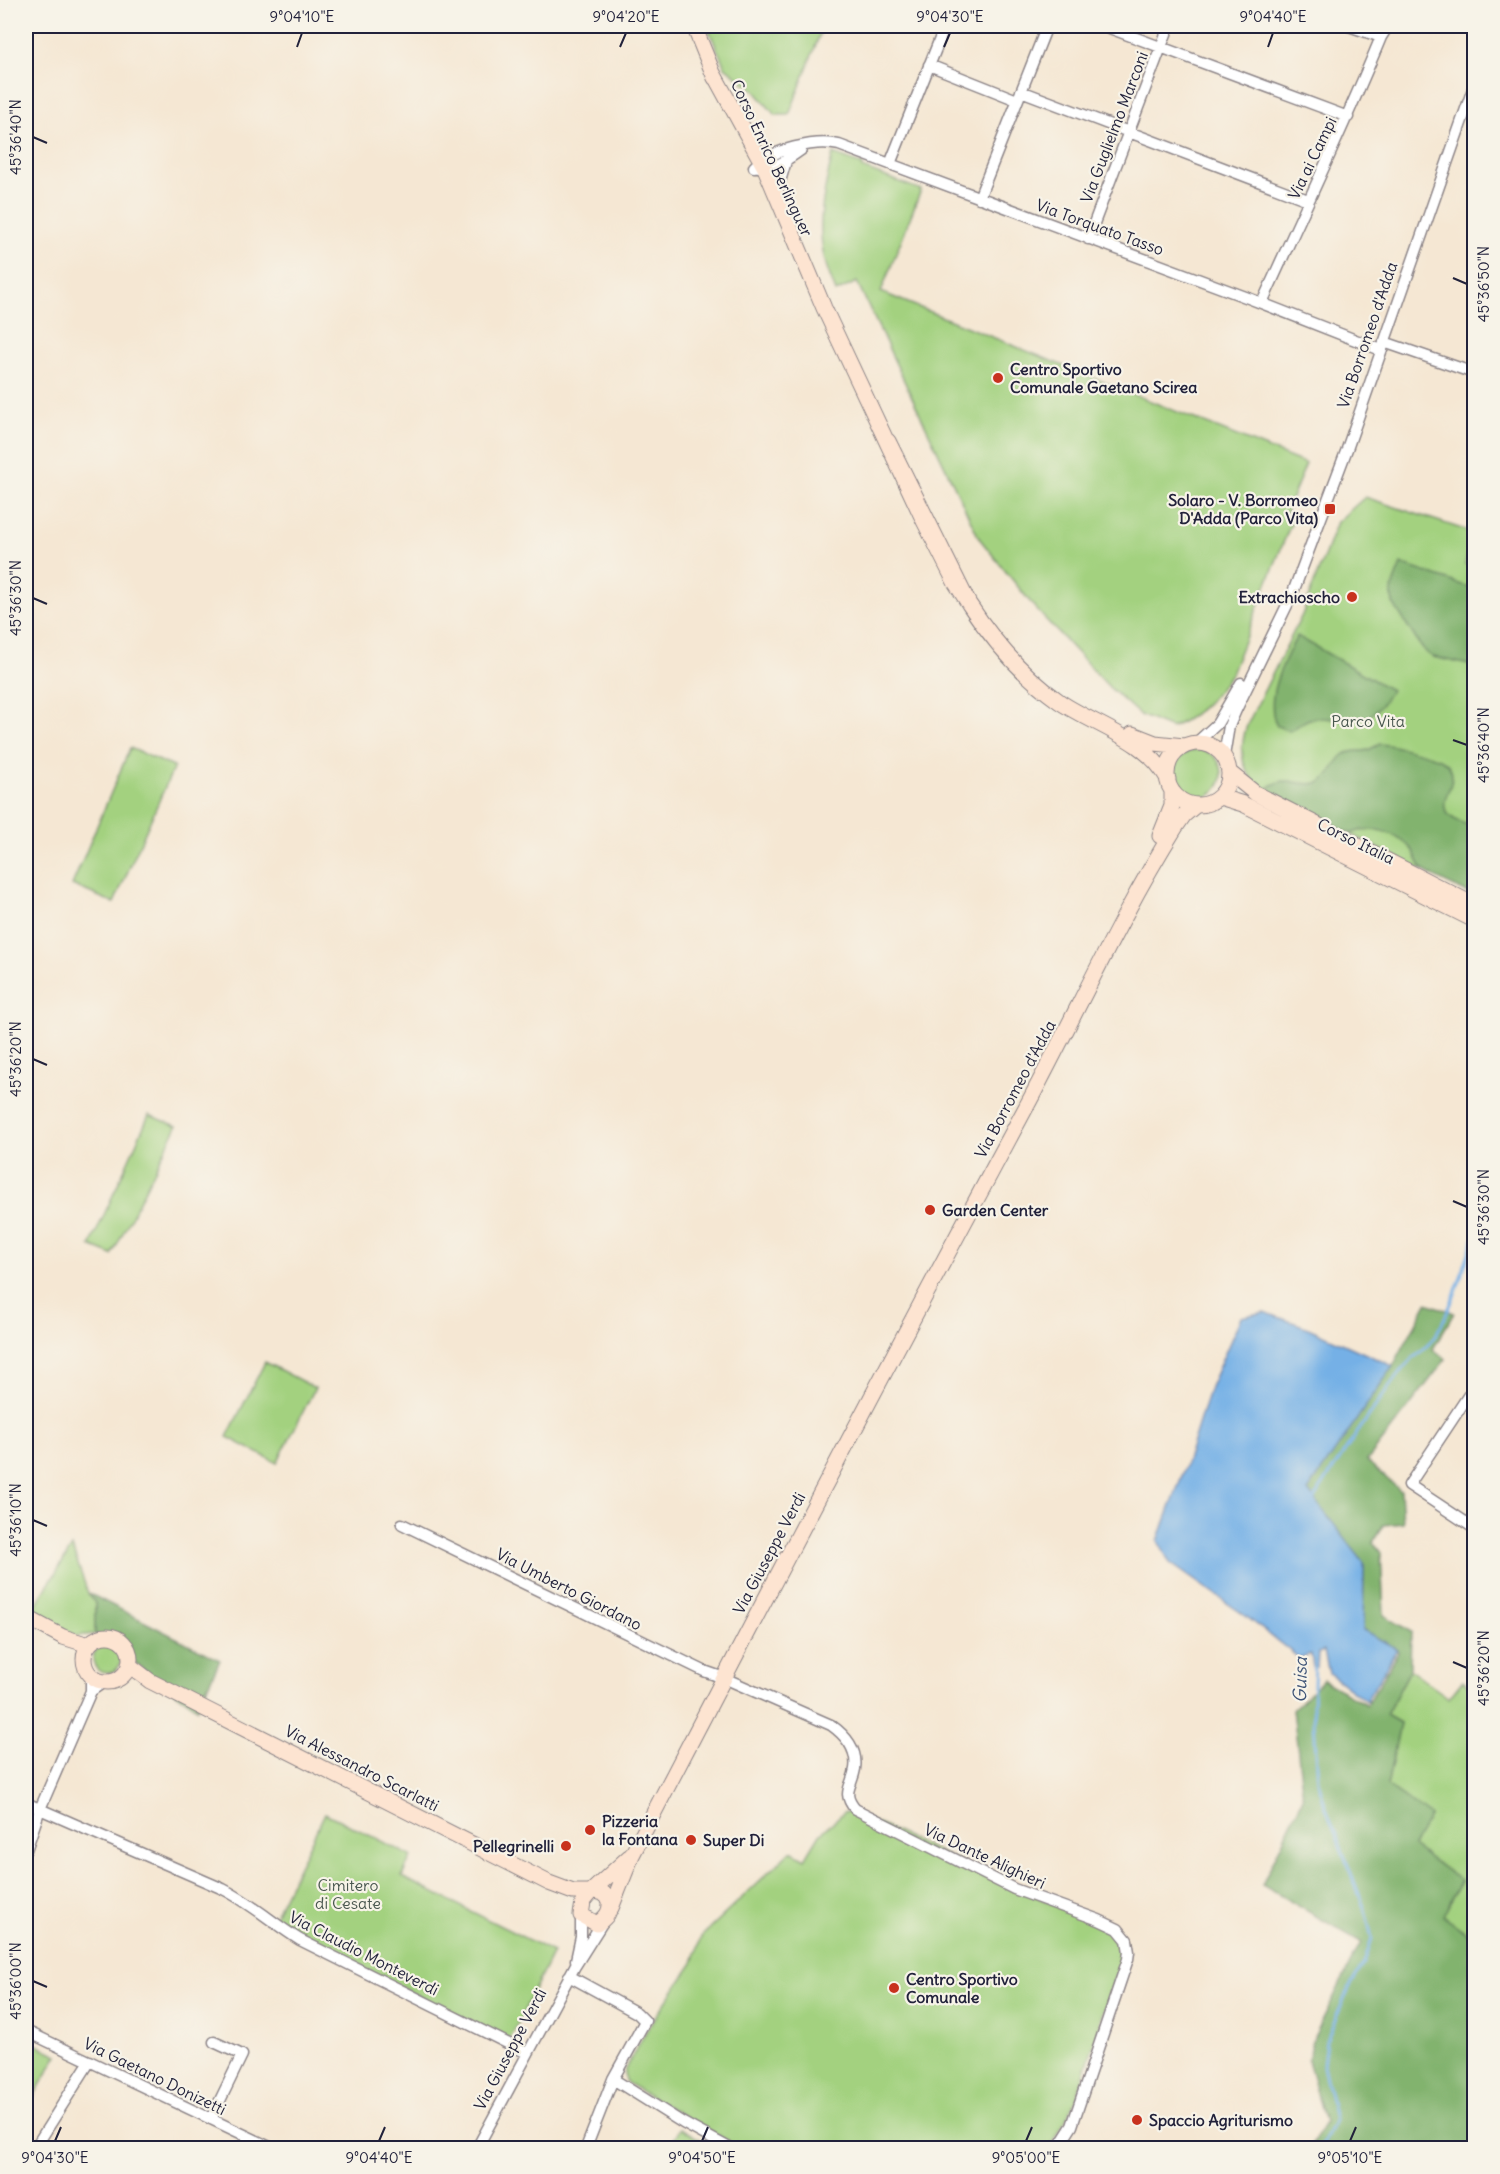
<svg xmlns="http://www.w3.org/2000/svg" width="1500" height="2174" viewBox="0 0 1500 2174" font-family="Delius,sans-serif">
<rect width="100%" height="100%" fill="#f7f3e8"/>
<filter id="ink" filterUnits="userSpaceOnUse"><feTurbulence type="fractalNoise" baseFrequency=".0167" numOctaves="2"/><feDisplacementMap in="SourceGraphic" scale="12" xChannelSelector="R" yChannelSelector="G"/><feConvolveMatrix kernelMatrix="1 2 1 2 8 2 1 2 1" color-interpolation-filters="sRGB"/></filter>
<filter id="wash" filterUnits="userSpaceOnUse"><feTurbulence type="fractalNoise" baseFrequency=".008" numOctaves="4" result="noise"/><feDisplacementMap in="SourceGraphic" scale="24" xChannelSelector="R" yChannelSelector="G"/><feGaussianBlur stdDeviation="1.35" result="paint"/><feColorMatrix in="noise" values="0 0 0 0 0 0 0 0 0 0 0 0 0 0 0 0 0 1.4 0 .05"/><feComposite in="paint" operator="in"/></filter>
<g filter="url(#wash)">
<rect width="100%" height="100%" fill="#f5e7d3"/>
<path fill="#a3d17f" stroke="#627a5d" stroke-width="1.5" d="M707,26H823L789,115H775L754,90L725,67Z
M833,154L863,165L862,168L921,190L881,292L1306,464L1284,517L1292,521L1231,674C1214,698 1198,715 1171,728L1140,715L1110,688L1035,608L979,538L857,282L836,292C831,279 825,265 823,252C817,219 825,185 833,154Z
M1365,497L1474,533L1465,564L1474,568V896L1264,791C1241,772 1238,752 1247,725L1302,615L1337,522Z
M130,748L174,767L114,903L72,885Z
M1174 774a24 24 0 1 1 48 0a24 24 0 1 1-48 0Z
M149,1115L177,1126L112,1255L90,1246Z
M265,1362L315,1388L277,1463L227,1437Z
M72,1547L88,1593L95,1603V1634L76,1636L30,1614Z
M93 1659a14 14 0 1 1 28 0a14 14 0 1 1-28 0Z
M1410,1670L1449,1698L1462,1681L1474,1691V1938L1443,1916L1461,1881L1412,1846L1430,1816L1387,1786L1400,1723L1386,1715Z
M844,1812H852L1114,1932L1123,1943L1121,1958L1075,2103L1050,2148H740L627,2083L624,2075L625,2069L648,2028L693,1963L701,1937L791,1851L805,1859L820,1834Z
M325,1813L411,1856L402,1877L553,1952L509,2041L343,1959L345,1955L273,1919Z
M26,2040L58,2055L26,2109Z
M680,2128L713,2147L717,2148H669Z"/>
<path fill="#82b36e" stroke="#526a54" stroke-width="1.5" d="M1401,564L1474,589V666L1433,657L1427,653L1419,644L1393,603C1389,589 1396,577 1401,564Z
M1297,636L1391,690C1375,719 1365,722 1333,719C1326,718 1317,717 1310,719C1302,721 1297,728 1289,731L1277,726C1263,698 1284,661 1297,636Z
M1380,744C1391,745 1435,755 1443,761C1449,764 1452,770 1452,776C1453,787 1442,797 1445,808C1447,819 1465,824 1474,827V896C1459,888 1439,881 1425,871C1419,867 1417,857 1413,851C1398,832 1372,824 1351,834L1264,791C1289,771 1294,788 1317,783C1332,780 1333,762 1345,754C1351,750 1361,752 1368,750C1372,748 1376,746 1380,744Z
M1427,1303L1454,1313L1433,1349L1446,1359L1367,1461L1401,1491L1403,1523L1383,1525L1373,1542L1381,1553L1384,1615L1411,1632L1410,1670L1386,1715L1400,1723L1387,1786L1430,1816L1413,1846L1461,1881L1443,1916L1474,1938V2148H1310L1325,2123L1308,2060L1314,2037L1361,1942L1262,1885L1303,1798L1293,1709L1323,1680L1367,1705L1398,1652L1397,1649L1363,1630L1364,1563L1307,1491L1393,1366Z
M88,1593L220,1660L197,1708L95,1634V1603Z"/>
<path fill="#75b0e6" stroke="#4c6990" stroke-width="1.5" d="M1264,1312L1306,1327L1393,1366L1308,1491L1364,1563L1363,1630L1397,1649L1366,1701L1329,1673L1324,1651L1318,1653L1317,1667H1313L1311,1654L1299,1658L1247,1617L1170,1563L1158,1541L1184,1470L1210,1387L1241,1317Z"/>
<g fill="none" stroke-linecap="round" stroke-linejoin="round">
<path stroke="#75b0e6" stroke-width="3" d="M1312,1502C1340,1458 1369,1414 1400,1372C1410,1359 1426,1350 1435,1336C1453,1306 1463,1270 1474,1238
M1315,1663L1313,1707L1318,1781L1325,1806L1365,1910L1372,1938L1364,1963L1349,1988L1326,2041L1323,2065L1335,2120L1321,2148"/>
</g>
</g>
<g filter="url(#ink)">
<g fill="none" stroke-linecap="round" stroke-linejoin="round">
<defs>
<path id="street" d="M1104,26L1348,117
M1349,26L1381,37
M929,65L1017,100
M1021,91L1308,200
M890,164L945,26
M754,167C770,150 817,139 839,145L1251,299L1381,350
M759,167C775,170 788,159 801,150
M776,195L786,161
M979,198L1047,26
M1088,239L1169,26
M1262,303C1302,214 1344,127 1381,37L1388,26
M1384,342L1474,373
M1196,743L1217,724L1241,683
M1224,756L1229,726L1236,710L1292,595L1347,449L1474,86
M1474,1387L1409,1485L1474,1528
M402,1524L704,1671L724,1678L831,1725C845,1735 858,1750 855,1769C852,1787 841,1792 855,1809L1014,1889L1099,1920L1118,1929L1127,1940L1129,1952L1128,1959L1072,2126L1058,2148
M91,1691L104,1682
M26,1803L223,1889C251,1903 274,1924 300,1940L527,2053
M26,1850L40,1809L91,1691V1676
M576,1960L581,1937V1915
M569,1976L637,2013L645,2021L613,2079L586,2148
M26,2031L272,2148
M613,2079L683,2123L729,2148
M211,2119L242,2055L214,2042
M35,2148L90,2061
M477,2148L575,1966L604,1920"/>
<path id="secondary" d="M694,26L715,78
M712,71L765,168L824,308L924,521L955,582L969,604L888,441
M969,604C993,641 1023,676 1060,702C1096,726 1146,739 1168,779
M1132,734L1155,743L1184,746
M1167 774a31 31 0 1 1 62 0a31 31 0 1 1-62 0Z
M1230,773L1255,793L1474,905
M1220,797L1243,804L1474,920
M1160,836L1172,806V792
M26,1617L63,1637L89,1645
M84 1659a23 23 0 1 1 46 0a23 23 0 1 1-46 0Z
M129,1665L150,1681L549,1883L573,1892H590
M593,1890L603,1893L610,1899C611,1912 607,1917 597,1924L581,1915L583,1902Z
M593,1890L629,1857
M611,1908L632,1855C761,1606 891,1358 1024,1111C1075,1017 1118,919 1175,828L1184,815L1196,805"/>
</defs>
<use href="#street" stroke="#8c8487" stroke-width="13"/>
<use href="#secondary" stroke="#8c8487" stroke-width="17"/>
<use href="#street" stroke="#fff" stroke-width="10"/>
<use href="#secondary" stroke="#fde4d1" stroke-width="15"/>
</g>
</g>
<path fill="none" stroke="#22223b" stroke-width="2" d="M297,47L302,33M620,47L626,33M944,47L950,33M1268,47L1273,33M33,137L47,143M1453,278L1467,284M33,598L47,604M1453,740L1467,745M33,1059L47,1065M1453,1201L1467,1207M33,1520L47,1526M1453,1662L1467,1668M33,1981L47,1987M55,2141L61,2127M379,2141L385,2127M702,2141L708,2127M1026,2141L1032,2127M1350,2141L1356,2127"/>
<g fill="#c8321e" stroke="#f7f3e8" stroke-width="2">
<circle cx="998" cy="378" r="6"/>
<rect x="1324" y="503" width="12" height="12" rx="3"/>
<circle cx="1352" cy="597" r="6"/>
<circle cx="930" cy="1210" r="6"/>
<circle cx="590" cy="1830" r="6"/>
<circle cx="691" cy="1840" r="6"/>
<circle cx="566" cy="1846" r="6"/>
<circle cx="894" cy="1988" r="6"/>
<circle cx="1137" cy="2120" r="6"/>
</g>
<g text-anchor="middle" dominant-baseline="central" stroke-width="4.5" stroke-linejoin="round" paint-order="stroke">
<g font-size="16" fill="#22223b" stroke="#f7f3e8">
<text transform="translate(1114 127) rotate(-69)">Via Guglielmo Marconi</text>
<text transform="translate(772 158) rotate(65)">Corso Enrico Berlinguer</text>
<text transform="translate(1312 158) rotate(-64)">Via ai Campi</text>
<text transform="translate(1100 227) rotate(20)">Via Torquato Tasso</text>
<text transform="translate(1367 335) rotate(-71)">Via Borromeo d'Adda</text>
<text transform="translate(1356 841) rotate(26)">Corso Italia</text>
<text transform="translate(1015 1089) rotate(-62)">Via Borromeo d'Adda</text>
<text transform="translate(769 1553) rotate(-62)">Via Giuseppe Verdi</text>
<text transform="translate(569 1589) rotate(27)">Via Umberto Giordano</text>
<text transform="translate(362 1768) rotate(27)">Via Alessandro Scarlatti</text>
<text transform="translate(985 1856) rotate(25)">Via Dante Alighieri</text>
<text transform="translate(364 1953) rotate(27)">Via Claudio Monteverdi</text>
<text transform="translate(510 2049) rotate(-62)">Via Giuseppe Verdi</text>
<text transform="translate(155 2076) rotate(26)">Via Gaetano Donizetti</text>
</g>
<g font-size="16" font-weight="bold" fill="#22223b" stroke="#f7f3e8" text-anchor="start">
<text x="1010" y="369">Centro Sportivo<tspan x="1010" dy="18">Comunale Gaetano Scirea</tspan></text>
<text x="1318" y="500" text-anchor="end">Solaro - V. Borromeo<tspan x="1318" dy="18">D'Adda (Parco Vita)</tspan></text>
<text x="1340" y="597" text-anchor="end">Extrachioscho</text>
<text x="942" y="1210">Garden Center</text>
<text x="602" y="1821">Pizzeria<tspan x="602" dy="18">la Fontana</tspan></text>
<text x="703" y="1840">Super Di</text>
<text x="554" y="1846" text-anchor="end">Pellegrinelli</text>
<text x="906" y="1979">Centro Sportivo<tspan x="906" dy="18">Comunale</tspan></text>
<text x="1149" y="2120">Spaccio Agriturismo</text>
</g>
<g font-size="16" fill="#49574f" stroke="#f7f3e8">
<text x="1368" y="721">Parco Vita</text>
<text x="348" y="1885">Cimitero<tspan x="348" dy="18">di Cesate</tspan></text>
</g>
<g font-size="18" font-style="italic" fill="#3f5477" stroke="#f7f3e8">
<text transform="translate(1300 1680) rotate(-89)">Guisa</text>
</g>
</g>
<rect width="1500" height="2174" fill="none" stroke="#f7f3e8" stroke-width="66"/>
<rect x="33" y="33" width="1434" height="2108" fill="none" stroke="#22223b" stroke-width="2"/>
<g font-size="15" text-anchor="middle" fill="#22223b">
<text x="302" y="22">9°04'10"E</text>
<text x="626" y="22">9°04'20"E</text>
<text x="950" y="22">9°04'30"E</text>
<text x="1273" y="22">9°04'40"E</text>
<text transform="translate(16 137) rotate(-90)" y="5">45°36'40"N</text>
<text transform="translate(1484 284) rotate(-90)" y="5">45°36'50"N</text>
<text transform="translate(16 598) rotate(-90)" y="5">45°36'30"N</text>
<text transform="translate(1484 745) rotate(-90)" y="5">45°36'40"N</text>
<text transform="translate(16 1059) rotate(-90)" y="5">45°36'20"N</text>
<text transform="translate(1484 1207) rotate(-90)" y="5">45°36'30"N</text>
<text transform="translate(16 1520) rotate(-90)" y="5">45°36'10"N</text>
<text transform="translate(1484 1668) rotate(-90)" y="5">45°36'20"N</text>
<text transform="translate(16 1981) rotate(-90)" y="5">45°36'00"N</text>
<text x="55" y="2163">9°04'30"E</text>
<text x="379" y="2163">9°04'40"E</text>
<text x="702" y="2163">9°04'50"E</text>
<text x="1026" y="2163">9°05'00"E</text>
<text x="1350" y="2163">9°05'10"E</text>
</g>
</svg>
